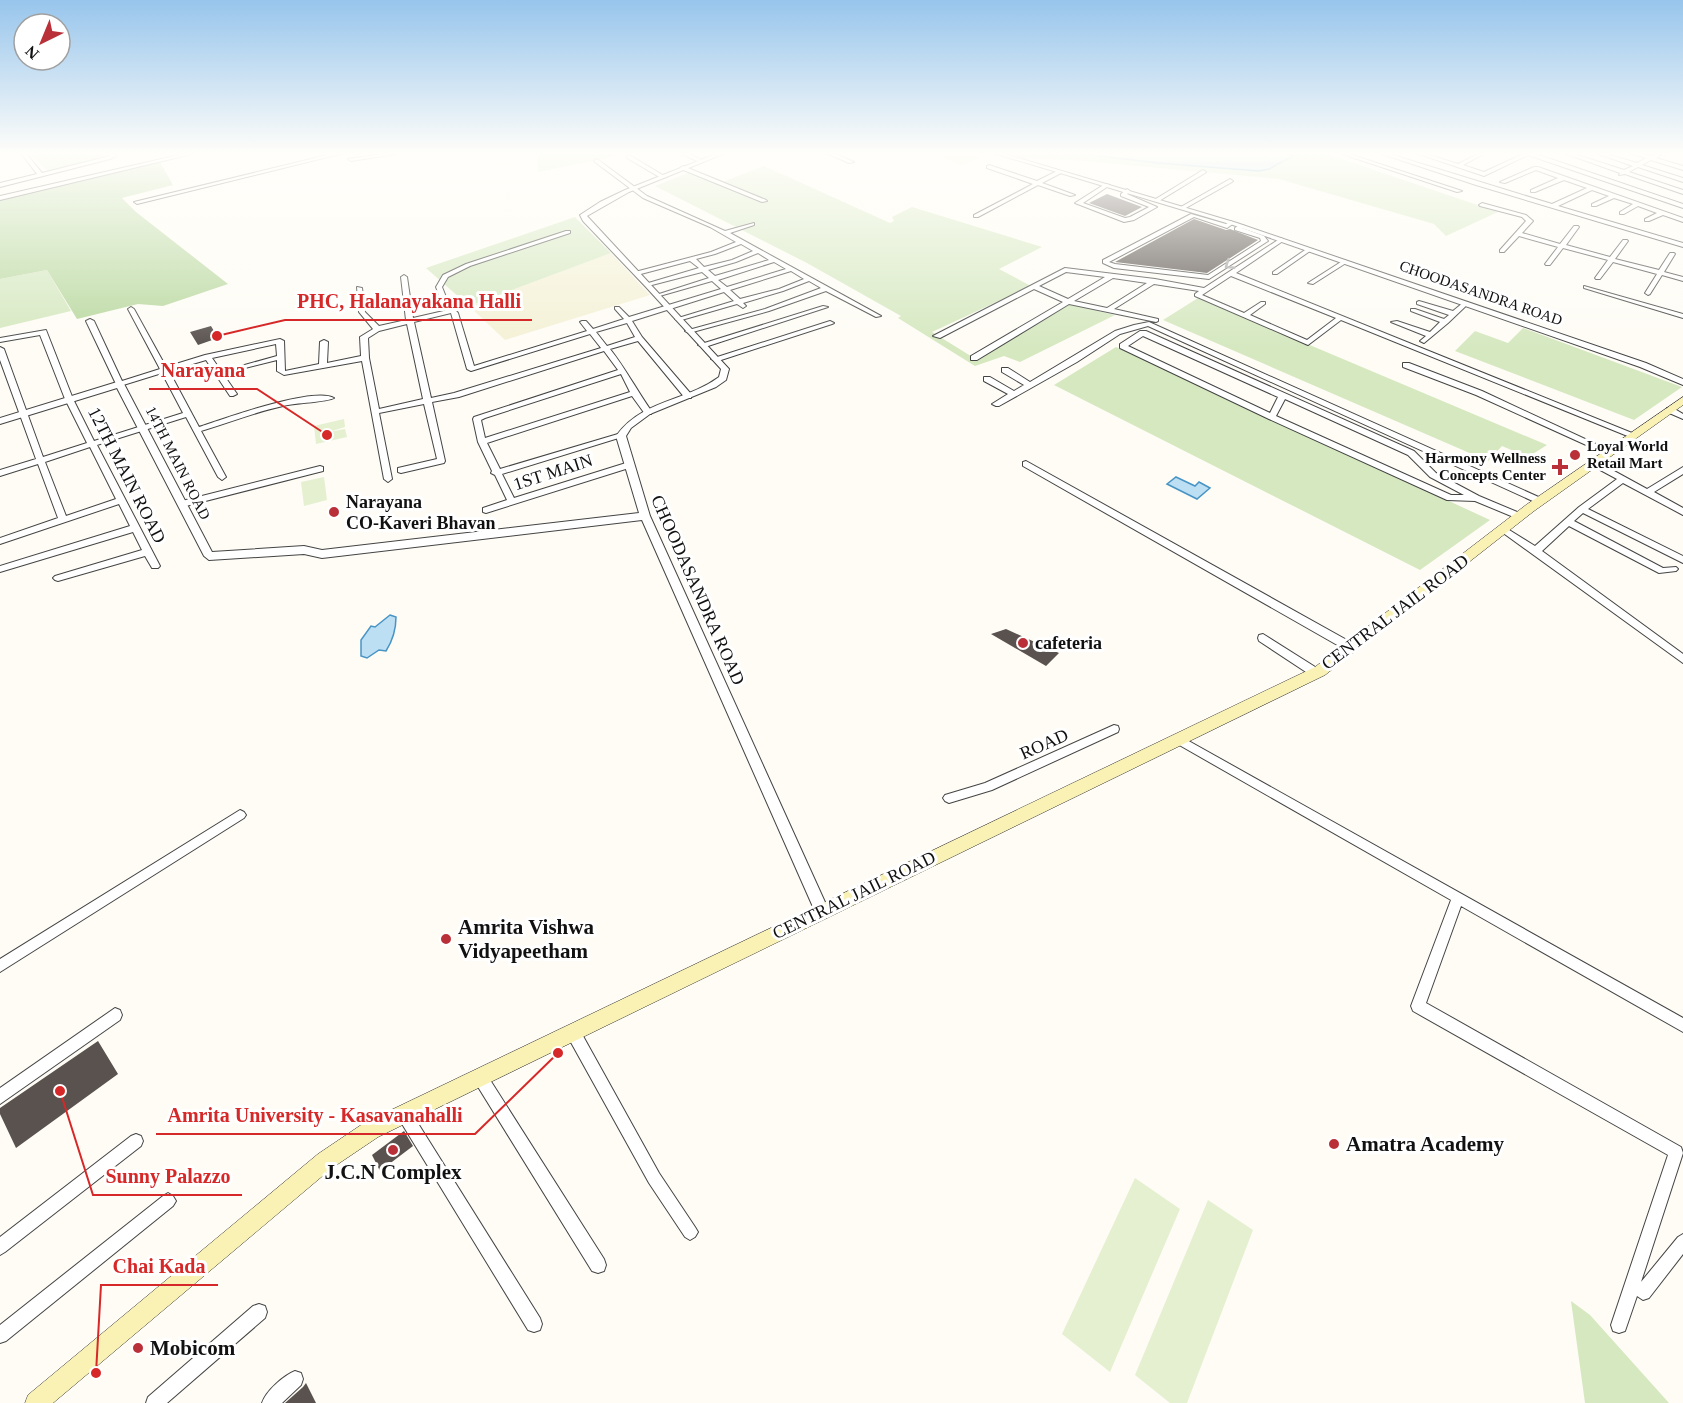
<svg xmlns="http://www.w3.org/2000/svg" width="1683" height="1403" viewBox="0 0 1683 1403" font-family="'Times New Roman',serif">
<rect width="100%" height="100%" fill="#fefcf5"/>
<path fill="#f4f1d6" d="M611,253L650,295L505,340L469,306Z"/>
<path fill="#d5e8c0" d="M28,152H110L99,158L48,171Z
M538,152H635L538,172Z
M1002,152H1065L1158,163L1259,171L1292,156L1279,152L1294,154L1298,152H1321L1498,212L1446,236L1434,224L1279,179L1074,160L1023,158Z
M764,166L890,223L894,221L892,217L912,207L1042,247L999,269L1031,286L932,332L974,358L1067,304L1115,315L1020,362L1004,356L975,366L898,318L901,316L807,263L655,186L690,172L717,184Z
M575,217L611,253L469,306L426,268Z
M47,270L71,311L0,328V279Z
M1198,298L1547,445L1528,457L1502,446L1488,461L1163,320Z
M1523,328L1682,387L1634,420L1455,351L1475,331L1508,343Z
M1116,347L1490,520L1420,570L1054,385Z
M1571,1301L1590,1315L1669,1403H1585Z"/>
<path fill="#b9d8a0" d="M160,162L173,185L122,198L136,212L228,284L163,306L138,304L77,319L47,270L0,279V200Z"/>
<path fill="#e5f0d1" d="M930,152H973L985,156L961,165Z
M344,419L345,427L329,432L345,429L347,437L316,444L314,426Z
M324,477L327,500L304,506L301,482Z
M1135,1178L1180,1209L1110,1372L1062,1334Z
M1208,1200L1253,1230L1187,1403H1170L1135,1375Z"/>
<path fill="#bddff3" stroke="#4894c5" stroke-width="1.5" d="M1065,152H1279L1293,156L1269,169L1259,171L1158,163Z
M1176,477L1195,486L1199,482L1210,488L1197,499L1167,484Z
M390,615L396,617C396,630 393,640 386,651L379,650L367,658L361,656V640L371,626L375,627Z"/>
<path fill="#59524e" d="M1107,194L1142,207L1125,216L1089,203Z
M1194,219L1226,230L1230,229L1258,240L1207,273L1115,262Z
M211,326L218,338L198,345L190,332Z
M1006,629L1059,653L1046,666L991,634Z
M98,1041L118,1074L16,1148L0,1114V1108Z
M404,1131L413,1146L380,1171L372,1155Z
M306,1383L316,1403H285L303,1387Z"/>
<g fill="none" stroke-linecap="round" stroke-linejoin="round">
<defs>
<path id="minor" d="M20,152H25L42,173L106,157L110,155L111,152H115L116,156L110,159L0,187V183L37,174Z
M192,152H200L0,200V196Z
M279,152H288L285,154Z
M340,152H348L137,204L134,202Z
M397,152H409L351,161L348,159Z
M678,152H684L702,160L697,161Z
M824,152H831L854,162L849,163Z
M1336,152H1343L1462,191L1457,192Z
M1376,152H1383L1552,204L1587,188L1564,180L1535,192H1531V190L1558,178L1536,170L1505,183L1500,182L1534,167H1538L1683,218V222L1663,215L1649,221H1645V219L1657,213L1638,206L1624,214H1620V212L1633,204L1614,198L1596,206H1592V204L1609,196L1592,190L1558,206L1683,243V247L1476,185Z
M1413,152H1420L1458,164L1482,152H1487L1463,165L1484,172L1523,154L1522,152H1533V153L1683,204V208L1528,155L1484,176Z
M1561,152H1568L1624,170L1633,166L1593,152H1600L1637,163L1646,158L1630,153V152H1636L1650,156L1659,152H1664L1656,158L1683,166V170L1651,160L1642,165L1683,178V182L1638,167L1629,172L1683,190V194L1625,174L1619,175L1620,173Z
M627,156H631L666,177L661,178L627,158Z
M597,159L647,196L725,231L754,223V225L730,233L881,316L876,317L826,291L769,311L689,333L685,331L765,309L821,288L809,281L783,291L743,303L746,306L743,308L737,304L678,321L675,319L734,301L724,292L632,321L642,337L691,394V398H685L638,341L610,349C626,369 637,391 652,412L651,414H645L632,396L487,443L500,469L618,434H621L625,436L502,474L514,498L626,463H632V467L486,513L483,512V508L507,500L495,475L491,473L492,471L478,442L473,419L474,417L618,370L604,351L459,397L432,402L445,461L444,463L401,473L398,472V468L437,459L424,404L379,413L392,479L388,482L384,479L362,361L284,375L277,371V360L245,368L241,366L277,356L276,344L212,358L237,394L233,396H230L206,360L169,371L199,427C223,419 314,386 334,398C328,402 294,403 283,406C255,412 228,423 201,431L226,477L222,480L218,477L186,417L97,445L160,566L158,568H152L145,556L58,581L55,580L53,578L55,576L142,550L133,532L0,572V566L130,526L119,504L0,544V538L58,518L38,464L0,476V470L36,459L0,360V347L4,349L43,457L87,443L65,399L40,335L0,342V338L46,330L73,399L94,441L183,413L162,373L120,386L116,384L86,321L90,319L94,321L122,381L160,369L128,309L131,307L134,309L166,367L205,355L280,339L284,341L285,371L319,364L320,342L324,340L328,342L327,363L361,356L360,337L373,329L359,312L357,287L362,288L365,312L379,326L406,320L401,277L404,275L407,277L413,318L448,310L442,303L436,287L443,275L466,264L566,231H570V233L470,266L448,277L442,287L448,302L458,313L474,366L587,331L580,322L582,321H586L593,329L624,319L615,309V307H619L629,317L721,289L712,281L656,297V295L709,278L702,272L648,286L645,284L699,268L690,261L637,275L634,273L635,272L711,252L736,242L710,227L643,198L595,162L594,161ZM741,244L753,251L732,260L704,267L696,259L715,254ZM758,253L769,260L715,276L708,270L736,262ZM774,262L786,269L727,287L718,280ZM791,271L804,279L779,289L740,299L730,290ZM451,313L467,369L471,371L590,334L601,348L454,393L431,398L414,322ZM627,323L635,337L607,346L596,332ZM407,324L423,399L379,409L369,358L368,338L379,331ZM621,374L630,392L485,438L481,420L485,418ZM90,447L116,499L66,516L45,462Z
M989,165L1037,181L1057,171H1061V173L1042,183L1075,195L1070,196L1038,185L978,217H974V215L1033,184L987,168V166Z
M683,166L766,200L767,201L762,202L681,169L680,168Z
M1203,170L1206,172L1205,173L1159,201L1154,200Z
M1230,179L1233,181L1232,182L1184,209L1179,208Z
M1105,184L1110,185L1083,203L1125,218L1130,217L1149,207L1121,196V194L1127,189L1130,191L1127,194L1157,207L1134,220L1124,222L1075,203Z
M1482,203L1526,215L1533,221L1522,233L1560,244L1574,226H1578L1579,227L1566,245L1610,257L1623,240H1627L1628,241L1615,259L1659,270L1670,253H1674L1675,254L1664,272L1683,277V281L1662,275L1650,294L1648,295L1645,293L1657,274L1613,262L1600,279H1596L1595,278L1608,260L1563,248L1550,265H1546L1545,264L1558,247L1519,236L1504,252H1500V250L1526,221L1522,217L1480,206L1479,205Z
M1191,214L1226,224L1231,221L1234,223L1227,228L1194,217L1109,262L1115,264L1208,275L1261,241L1260,238L1235,230V228L1239,225H1243L1244,226L1242,228L1264,236L1268,241L1209,279L1114,268L1103,263V260Z
M1281,238L1284,240L1283,241L1236,273L1637,435L1633,437H1630L1341,320L1308,345L1195,296V294L1199,291L1154,284L1114,309L1158,319V321L1156,322L1069,304L977,360H971V356L1063,302L1034,289L940,338L933,336L1065,268L1155,279L1204,288ZM1066,272L1105,277L1068,299L1039,286ZM1231,276L1336,318L1307,340L1250,315L1265,304V302H1261L1244,313L1202,295ZM1113,278L1147,283L1107,308L1074,301Z
M1308,248L1310,249V251L1277,274H1273V272Z
M1344,260L1346,261V263L1313,284L1308,283Z
M1584,286L1683,314V318L1584,288Z
M1419,301L1453,311L1464,302L1469,303L1448,323L1424,343L1420,341L1426,336L1391,322L1397,321L1430,332L1440,322L1411,311V309H1415L1444,319L1449,315L1417,304V302Z
M823,306L828,307L705,347L698,345Z
M830,321L834,323L832,324L718,361L711,359Z
M1149,322L1543,499L1544,501L1543,503H1537L1148,326L1120,334L1077,362L999,406H996L992,404L1008,394L984,381V377H990L1014,391L1024,385L1002,372V368H1008L1030,382L1115,331L1134,325Z
M1140,331H1146L1414,451L1436,473L1479,496L1522,514L1523,516L1519,519L1516,518L1475,501L1447,500L1269,419L1120,348V344ZM1143,336L1278,397L1270,413L1128,346ZM1285,399L1408,455L1430,477L1464,495H1451L1276,416Z
M1403,363H1409L1482,391L1613,452L1612,454H1606L1476,395L1403,367Z
M1667,408H1673L1683,414V419L1667,412Z
M1594,460L1647,489L1683,467V474L1654,492L1683,508V515L1623,483L1588,509L1683,556V563L1583,513L1574,521L1663,568L1676,567L1678,569L1676,571L1659,573L1569,526L1542,551L1683,654V663L1499,530L1500,528H1506L1535,546L1579,507L1617,479L1591,465V461Z
M1026,461L1354,644L1355,647L1354,650H1346L1023,466V462Z
M320,466L323,467V471L182,507L178,504L182,501Z
M1263,634L1320,670L1321,673L1320,676H1312L1259,641L1258,638L1259,635Z
M1114,725L1118,726L1119,729L1118,732L992,790L949,803L945,801L943,798L945,795L985,783Z
M1178,735L1683,1018V1032L1461,906L1426,1003L1681,1147L1683,1153L1641,1282L1678,1237L1683,1234V1254L1649,1298L1643,1300L1637,1296L1625,1331L1619,1333L1613,1331L1611,1325L1668,1155L1413,1011L1411,1006L1451,900L1174,742L1173,739L1174,736Z
M240,810L244,812L246,815L244,818L0,972V959Z
M115,1008L120,1010L122,1015L120,1020L0,1104V1088Z
M573,1025L578,1027L659,1173L695,1227L698,1232L695,1237L690,1240L685,1237L649,1183L568,1037L566,1032L568,1027Z
M480,1070L485,1072L604,1259L606,1265L604,1271L598,1273L592,1271L475,1082L473,1077L475,1072Z
M404,1107L409,1109L540,1318L542,1324L540,1330L534,1332L528,1330L399,1119L397,1114L399,1109Z
M136,1134L141,1136L143,1141L141,1146L5,1252L0,1255V1237L131,1136Z
M168,1193L173,1196L176,1201L173,1206L6,1341L0,1343V1325L163,1196Z
M259,1304L265,1306L267,1312L265,1318L167,1403H146L148,1397L253,1306Z
M295,1371L301,1373L303,1379L301,1385L282,1403H262C266,1391 283,1376 295,1371Z"/>
<path id="tertiary" d="M721,152H728L629,192L587,216L729,369L726,380L716,387L650,414L631,428L626,436L650,516L829,911L827,916L822,918L817,916L642,520L322,558L304,554L209,560L204,556L117,388L0,424V418L117,382H123L212,552L304,546L322,550L639,513L616,436C643,399 685,402 719,377L721,369L645,286L583,221L580,215L600,202L625,190Z
M990,152H998L1237,223L1646,363L1683,379V385L1640,367L1233,225Z"/>
<path id="secondary" d="M1683,397V405L1534,511L1325,675L378,1137L332,1168L53,1403H25L28,1395L318,1154L364,1123L1315,667L1526,505Z"/>
</defs>
<use href="#minor" stroke="#444" stroke-width="2"/>
<use href="#tertiary" stroke="#444" stroke-width="2"/>
<use href="#secondary" stroke="#333" stroke-width="1"/>
<use href="#minor" fill="#fff" fill-rule="evenodd"/>
<use href="#tertiary" fill="#fff" fill-rule="evenodd"/>
<use href="#secondary" fill="#faf2b5" fill-rule="evenodd"/>
</g>
<defs><path id="oneway-chevron" d="M-2-3.5L2.5 0L-2 3.5" fill="none" stroke-width="1.6" stroke-linecap="round" stroke-linejoin="round" transform="scale(1.5)"/></defs>
<use stroke="#a0a0a0" href="#oneway-chevron" transform="translate(1229 265) rotate(146)"/>
<linearGradient id="sky" x2="0" y2="1"><stop stop-color="#97c5ec"/><stop offset="0.44" stop-color="#fffefa"/><stop offset="1" stop-color="#fffefa" stop-opacity="0"/></linearGradient>
<rect width="1683" height="348" fill="url(#sky)"/>
<g fill="#b93038" stroke="#fff" stroke-width="2">
<circle cx="1575" cy="455" r="6"/>
<path d="M1557 458h6v6h6v6h-6v6h-6v-6h-6v-6h6z"/>
<circle cx="334" cy="512" r="6"/>
<circle cx="1023" cy="643" r="6"/>
<circle cx="446" cy="939" r="6"/>
<circle cx="1334" cy="1144" r="6"/>
<circle cx="393" cy="1150" r="6"/>
<circle cx="138" cy="1348" r="6"/>
</g>
<g text-anchor="middle" dominant-baseline="central" stroke-width="6" stroke-linejoin="round" paint-order="stroke">
<g font-size="15" fill="#111" stroke="#fff">
<text transform="translate(1481 293) rotate(19)">CHOODASANDRA ROAD</text>
<text transform="translate(178 463) rotate(63)">14TH MAIN ROAD</text>
</g>
<g font-size="15" font-weight="bold" fill="#111" stroke="#fff" text-anchor="start">
<text x="1587" y="446">Loyal World<tspan x="1587" dy="17">Retail Mart</tspan></text>
<text x="1546" y="458" text-anchor="end">Harmony Wellness<tspan x="1546" dy="17">Concepts Center</tspan></text>
</g>
<g font-size="18" fill="#111" stroke="#fff">
<text transform="translate(553 472) rotate(-18)">1ST MAIN</text>
<text transform="translate(127 475) rotate(63)">12TH MAIN ROAD</text>
<text transform="translate(698 590) rotate(66)">CHOODASANDRA ROAD</text>
<text transform="translate(1395 612) rotate(-37)">CENTRAL JAIL ROAD</text>
<text transform="translate(1044 744) rotate(-24)">ROAD</text>
<text transform="translate(854 895) rotate(-26)">CENTRAL JAIL ROAD</text>
</g>
<g font-size="18" font-weight="bold" fill="#111" stroke="#fff" text-anchor="start">
<text x="346" y="502">Narayana<tspan x="346" dy="21">CO-Kaveri Bhavan</tspan></text>
<text x="1035" y="643">cafeteria</text>
</g>
<g font-size="21" font-weight="bold" fill="#111" stroke="#fff" text-anchor="start">
<text x="458" y="927">Amrita Vishwa<tspan x="458" dy="24">Vidyapeetham</tspan></text>
<text x="1346" y="1144">Amatra Academy</text>
<text x="393" y="1172" text-anchor="middle">J.C.N Complex</text>
<text x="150" y="1348">Mobicom</text>
</g>
</g>
<path fill="none" stroke="#d62828" stroke-width="2" d="M217 336L285 320H532M327 435L257 389H149M558 1053L475 1134H156M60 1091L93 1195H242M96 1373L101 1285H218"/>
<g fill="#d62828" stroke="#fff" stroke-width="2">
<circle cx="217" cy="336" r="6"/>
<circle cx="327" cy="435" r="6"/>
<circle cx="558" cy="1053" r="6"/>
<circle cx="60" cy="1091" r="6"/>
<circle cx="96" cy="1373" r="6"/>
</g>
<g font-size="20" text-anchor="middle" font-weight="bold" fill="#d62828" stroke="#fff" stroke-width="6" stroke-linejoin="round" paint-order="stroke">
<text x="409" y="308">PHC, Halanayakana Halli</text>
<text x="203" y="377">Narayana</text>
<text x="315" y="1122">Amrita University - Kasavanahalli</text>
<text x="168" y="1183">Sunny Palazzo</text>
<text x="159" y="1273">Chai Kada</text>
</g>
<g transform="translate(42 42) rotate(223)"><circle r="28" fill="#ffffff" stroke="#a0a0a0" stroke-width="1.5"/>
<path d="M0-4.5L10 22L0 15L-10 22Z" fill="#b93038"/>
<text y="-9" font-size="16" font-weight="bold" text-anchor="middle" fill="#111111">N</text>
</g>
</svg>
